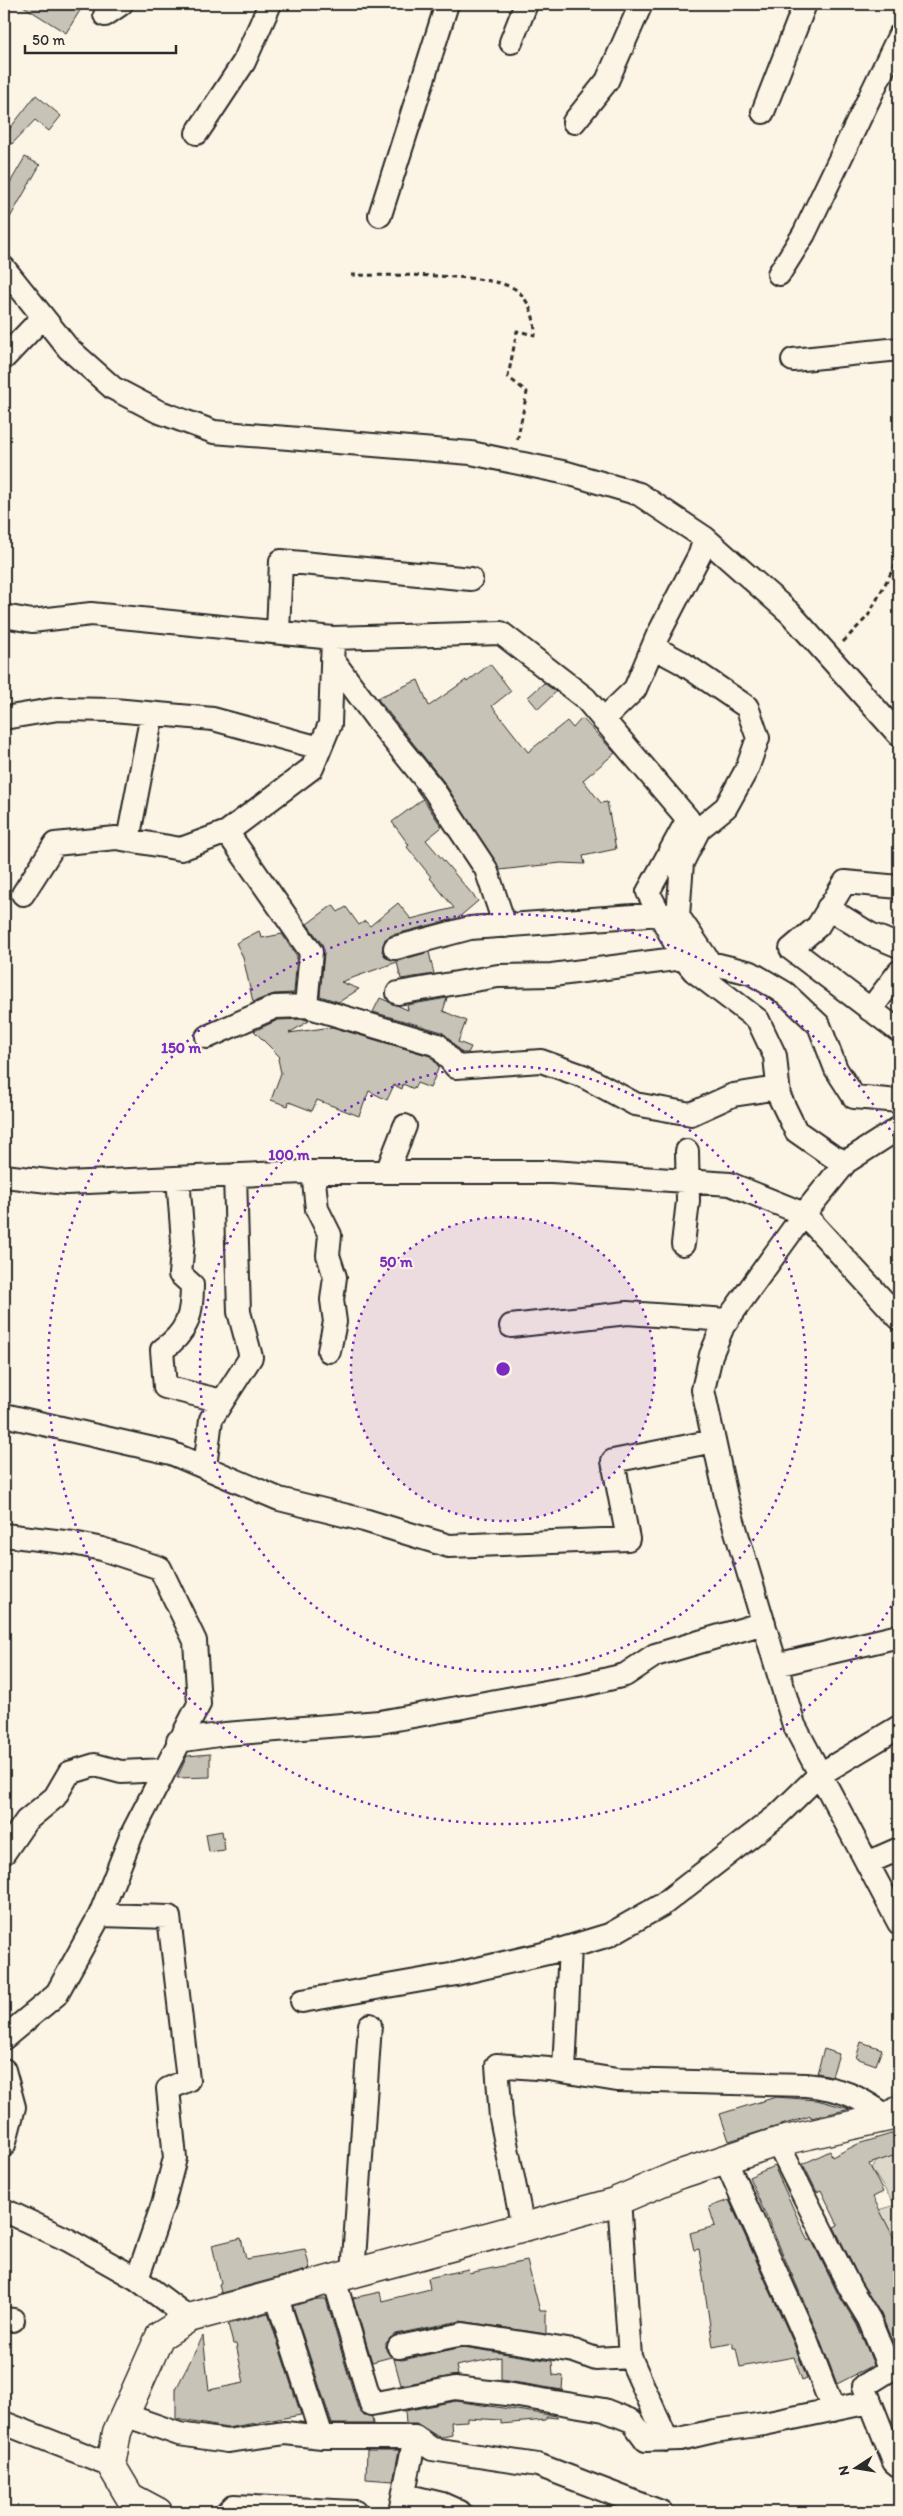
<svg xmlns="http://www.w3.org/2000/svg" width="903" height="2516" viewBox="0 0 903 2516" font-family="Itim,sans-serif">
<rect width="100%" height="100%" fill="#fcf5e5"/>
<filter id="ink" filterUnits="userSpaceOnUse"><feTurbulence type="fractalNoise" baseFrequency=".02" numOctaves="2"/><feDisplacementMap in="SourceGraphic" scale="10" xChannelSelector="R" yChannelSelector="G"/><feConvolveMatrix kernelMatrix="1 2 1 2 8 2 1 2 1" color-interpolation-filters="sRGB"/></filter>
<g filter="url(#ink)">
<path fill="#ded8ca" stroke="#84827a" d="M899,2141V2244L868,2213L895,2205L871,2168L891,2146Z"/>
<path fill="#c8c3b7" stroke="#2b2b2b" d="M20,4H84L66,33Z
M36,95L61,116L49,131L35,120L12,144L4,136Z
M25,157L40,165L4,228V193Z
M490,664L511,691L492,706L528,752L567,721L573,728L582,718L615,753L583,780L601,803L607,802L616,849L583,856L585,864L561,863L500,870L444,782L377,698L418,680L429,706L466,680L467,682Z
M544,683L556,692L538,709L528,697Z
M416,789L442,827L426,840L478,901L458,918L392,935L385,939L382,951L386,958L398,961L429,952L434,974L401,979L397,962L341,982L359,989L339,1002L320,996L324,953L322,944L307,924L333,905L338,912L346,907L359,925L365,921L370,926L398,903L411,919L454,908L430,878L431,877L407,847L409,845L392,822L423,799Z
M259,931L262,938L282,934L297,956L294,993L274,994L253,1002L243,957L236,943Z
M380,998L408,1010L407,1005L447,998L443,1011L466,1021L458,1042L471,1047L468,1053H462L442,1032L373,1012Z
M304,1019L309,1021L289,1033L332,1027L430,1056L439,1067L430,1088L417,1083L414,1089L403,1084L402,1089L394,1085L387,1100L369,1091L359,1116L317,1100L312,1111L289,1102L288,1106L271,1100L281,1073L278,1059L280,1057L254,1031L278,1020Z
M210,1754V1777L177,1778L187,1756Z
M222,1831L225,1850L209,1852L206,1834Z
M861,2042L882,2049L876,2065L856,2058Z
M824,2049L839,2054L832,2076L817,2073Z
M776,2097L817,2100L850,2109L811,2118V2116L729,2141L720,2114Z
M894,2133L899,2154L869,2164L883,2192L873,2197L899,2248V2358L881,2314L861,2282L834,2227L838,2225L821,2190L817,2192L803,2164L830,2151L832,2157L858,2144Z
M774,2166L808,2241L811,2239L838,2294L857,2325L874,2365L837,2384L818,2334L749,2177Z
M729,2200L794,2344L807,2378L802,2380L794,2357L740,2367L736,2348H733V2343L713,2347L699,2249L694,2250L690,2233L715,2226L709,2207Z
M241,2238L246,2259L305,2249L310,2269L221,2293L219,2284L221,2283L212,2245Z
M527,2261L540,2311H546V2334L460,2321L396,2334L386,2343V2350L391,2357L372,2362L353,2298L380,2292L382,2301L430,2289L428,2278L468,2269L469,2273Z
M317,2299H326L358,2408L362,2414L372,2417L373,2424H332L293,2306Z
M268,2313L301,2415L227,2428L176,2419V2389L203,2336L209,2390L244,2383L236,2344H233L228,2324Z
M463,2347L552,2361L553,2375L563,2376L562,2390L501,2380V2357L456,2366L458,2375L401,2385L394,2359L402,2360Z
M455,2401L557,2416V2418L546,2417V2420L501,2424V2420L467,2418V2421L451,2422L452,2435L443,2437L437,2436L418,2424H406L405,2411Z
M367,2450H399L393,2481L366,2479Z"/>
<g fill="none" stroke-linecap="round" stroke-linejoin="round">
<defs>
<path id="minor" d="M105,15L121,4
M511,42L526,4
M763,112L805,4
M574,122L607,81L641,4
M197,133L244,62L270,4
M380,215L447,4
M4,268L68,348L113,388L157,411L214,432L471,453L567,473L639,494L705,538L790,613L899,735
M779,274L804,234L899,36
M4,358L43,317
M793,360L899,349
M4,616L32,621L91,614L333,638L501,633L585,698L688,819L648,892L683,958L694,971L758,1020L775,1056L779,1096L796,1131L832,1156L846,1162
M278,632L281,561L471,579
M653,647L681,662L747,707L758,738L747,769L726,807L699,829L682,863L678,916
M332,659L378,721L433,789L486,869L505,926
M4,718L58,709L114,710L213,719L320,748
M603,720L635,689L657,637L700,554L705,538
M227,832L311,952L306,1006
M128,840L152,714
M899,887L845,882L818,926L791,949L899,1031
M23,894L55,844L116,838L181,849L227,832L312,768L330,724L333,638
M828,908L870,934L899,946
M395,948L470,928L661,914L678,916L710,963L751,973L785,993L819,1025L836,1069L854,1097L899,1101
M398,993L498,976L552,975L683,958
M870,1010L899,972
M207,1037L275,1007L306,1006L438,1045L456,1067L541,1061L583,1076L635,1104L691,1114L733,1095L778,1088
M899,1128L846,1162L804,1214L723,1326L711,1355L703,1390L727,1501L794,1725L899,1923
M313,1172L317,1209L330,1235L328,1255L335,1277L332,1300L335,1322L329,1351
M387,1172L405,1126
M4,1176L66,1183L304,1172H552L730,1184L804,1214L899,1318
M178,1178L183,1241L180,1274L192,1285C192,1315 188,1332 162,1350L165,1387L222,1401
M683,1244L688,1201L687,1151
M511,1326L627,1313L727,1320
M4,1415L171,1453L279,1499L364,1520L449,1546L628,1539L613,1461L714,1441
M205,1467L211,1419L251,1357L239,1312L235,1175
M4,1535L73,1543L102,1549L160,1568L195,1641L199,1704L132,1834L100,1915L56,1995L4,2038
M776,1665L899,1636
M178,1741L225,1734L380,1722L579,1686L625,1675L655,1655L764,1623
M4,1853L26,1821L55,1797L69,1773L95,1765L121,1772L164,1770
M867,1863L899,1849
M100,1915L169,1917L188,2080L168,2089L175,2158L163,2204L137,2279
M302,2001L456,1974L556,1951L609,1935L662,1905L778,1815L819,1775L899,1727
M4,2070L14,2107L4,2145
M564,2071L570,1947
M777,2142L850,2288L869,2319L890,2370L864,2386L894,2462L899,2466
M725,2159L806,2339L833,2410
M619,2199L630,2357L667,2440
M4,2210L68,2240L137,2279L189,2318
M523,2228L501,2118L497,2065L549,2069L617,2080L806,2085C844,2089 857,2096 888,2117
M353,2274L370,2025
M334,2279L371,2404L455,2388L506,2394L604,2410L632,2421L646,2440L680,2439L714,2431L764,2424L870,2402
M276,2295L322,2437
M4,2319L13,2320
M399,2347L463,2334L574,2351L596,2359L630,2357
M125,2415L179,2434L227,2441L285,2433L322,2437H415L432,2449L538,2465L661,2512
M4,2423L111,2465
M404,2495L442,2504L460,2512
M228,2512L234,2506L355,2512
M400,2512L415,2437"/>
<path id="major" d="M158,2512L130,2497L111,2465L117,2432L160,2336L189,2318L612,2203L678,2175L777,2142L888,2117L899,2110"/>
</defs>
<use href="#minor" stroke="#2b2b2b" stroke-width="26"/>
<use href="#major" stroke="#2b2b2b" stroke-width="31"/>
<path stroke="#2b2b2b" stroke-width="3" stroke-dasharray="5 4" stroke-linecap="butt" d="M351,275C382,276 501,271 520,293C531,305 535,319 535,335L517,331L508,377L527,392L517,442
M843,642L868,616L899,558"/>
<use href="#minor" stroke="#fcf5e5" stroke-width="22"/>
<use href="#major" stroke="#fcf5e5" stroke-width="28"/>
</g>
</g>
<circle cx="503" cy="1369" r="152" fill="#7b2cbf" fill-opacity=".12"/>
<g fill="none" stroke="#7b2cbf" stroke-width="2.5" stroke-dasharray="2.5 5">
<circle cx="503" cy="1369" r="152"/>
<circle cx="503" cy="1369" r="303"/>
<path d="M899 1593A455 455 0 1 1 899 1145"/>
</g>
<circle cx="503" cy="1369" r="8" fill="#7b2cbf" stroke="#fcf5e5" stroke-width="2.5"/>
<g font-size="15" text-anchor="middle" font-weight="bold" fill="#7b2cbf" stroke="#fcf5e5" stroke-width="4" stroke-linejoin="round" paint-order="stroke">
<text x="181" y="1053">150 m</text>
<text x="289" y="1160">100 m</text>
<text x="396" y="1267">50 m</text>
</g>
<rect width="903" height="2516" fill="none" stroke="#fcf5e5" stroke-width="20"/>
<rect x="10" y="10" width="883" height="2496" fill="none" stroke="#2b2b2b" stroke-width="2" filter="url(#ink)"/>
<g transform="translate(856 2468) rotate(258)" stroke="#fcf5e5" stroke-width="4" paint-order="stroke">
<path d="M0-4L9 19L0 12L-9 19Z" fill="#2b2b2b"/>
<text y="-8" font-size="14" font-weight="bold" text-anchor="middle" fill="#2b2b2b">N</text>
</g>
<path d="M25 45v8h151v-8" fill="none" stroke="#2b2b2b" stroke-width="2.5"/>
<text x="32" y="45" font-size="15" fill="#2b2b2b" stroke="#fcf5e5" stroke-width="4" paint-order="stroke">50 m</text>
</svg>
